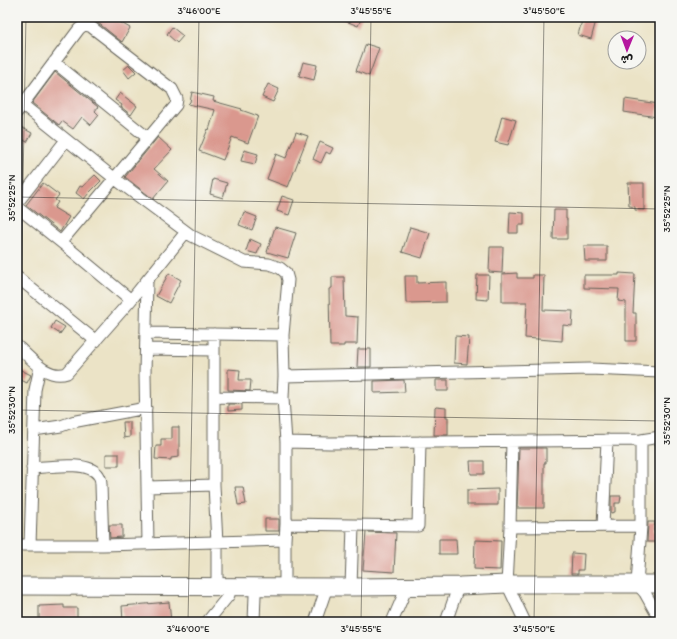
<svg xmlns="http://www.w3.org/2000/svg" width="677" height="639" viewBox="0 0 677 639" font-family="Itim,'Playpen Sans Arabic',sans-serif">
<rect width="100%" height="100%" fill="#f6f6f2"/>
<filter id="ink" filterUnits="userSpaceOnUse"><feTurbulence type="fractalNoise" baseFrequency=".025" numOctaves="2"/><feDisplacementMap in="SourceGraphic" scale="8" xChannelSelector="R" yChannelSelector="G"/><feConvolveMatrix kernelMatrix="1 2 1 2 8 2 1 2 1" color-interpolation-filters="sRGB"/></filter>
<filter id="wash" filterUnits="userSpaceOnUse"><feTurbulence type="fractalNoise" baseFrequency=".012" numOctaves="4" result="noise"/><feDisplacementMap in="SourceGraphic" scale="16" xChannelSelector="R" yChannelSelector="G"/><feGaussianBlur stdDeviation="0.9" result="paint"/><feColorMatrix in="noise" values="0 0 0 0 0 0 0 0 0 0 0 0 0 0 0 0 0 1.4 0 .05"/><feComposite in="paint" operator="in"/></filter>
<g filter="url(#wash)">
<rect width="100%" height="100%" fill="#ebe3c6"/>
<g id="blocks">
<path fill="#da988e" d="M101,17H111L130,28L122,42L97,22Z
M336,17H362L358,26Z
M583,17H597L591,39L578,35Z
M172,27L183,36L177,43L167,34Z
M366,44L379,48L369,76L356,71Z
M303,62L317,65L314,80L299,76Z
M129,65L136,72L129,78L123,70Z
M55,72L98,107L95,111L99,115L91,125L82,117L73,129L62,121L59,125L32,103Z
M268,84L279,89L273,102L262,97Z
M192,92L214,97L213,101L242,109L241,110L258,116L248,143L232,137L223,160L199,151L208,129L209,130L215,110L188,104L190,102Z
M120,93L137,106L131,115L121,107L122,105L115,100Z
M625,99L659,104L657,117L624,112Z
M502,116L516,120L508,145L495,142Z
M17,125L32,133L27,142L17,136Z
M296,132L308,136L288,187L267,179L276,154L286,158Z
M158,137L172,150L154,169L168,181L153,199L125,177Z
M320,142L333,148L330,154L326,152L321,163L313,159Z
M244,150L258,154L255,164L241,161Z
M95,175L101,181L89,193L84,199L76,193L80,186L82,187Z
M213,179L227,183L223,198L210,194Z
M43,183L59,195L55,200L58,202L54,208L69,217L60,232L26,205Z
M628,183H644V210H635V207L629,206Z
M282,196L294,200L289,215L277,211Z
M554,210H566V219H567V239H553Z
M244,212L257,217L252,230L239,225Z
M510,212L524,213V225H518V233H509Z
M275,227L296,233L288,258L267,252Z
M410,227L430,233L422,258L402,252Z
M250,239L261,244L257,254L246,251Z
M584,246H607V261H585Z
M490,247H503L502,273L489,272Z
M169,273L181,280L169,303L156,296Z
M517,273V278H533V275H544L543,310L573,311L572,326L563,325L562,341L525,338L527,302H502V274Z
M619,273L635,274L633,313H636V341H626V302L618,301L619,289L584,288V275H619Z
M477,275H489L488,300L476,299Z
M405,276H417V283L446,282V302L406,303Z
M332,277H344L345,316L358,317L357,344H344V346H330L329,289L332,288Z
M55,321L65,327L60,334L51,328Z
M455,336L469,337L467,364L454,363Z
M358,349H371V367H357Z
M17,368L31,375L27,383L17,378Z
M228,369L240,370L239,380H251L250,391L228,390Z
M404,380L405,392L374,393V381Z
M436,380H448V391H436Z
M228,404H242V410L228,411Z
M436,407L446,408V417H448V435H434L435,408Z
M123,422H130V437L124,438Z
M172,427H179V457L171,458V460L155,459L156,446H161V439H172Z
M519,448H546V463H544V508H517Z
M106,454H119V466H106Z
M470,461H484V474H471Z
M235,487H243L246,504L238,505Z
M498,489V505H467V490Z
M611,496H621L620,503H615V512L611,513Z
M265,519H279V531H265Z
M648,522H655L654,531L660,532V542H647Z
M109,525H122V537L110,538Z
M366,532L396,533L394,572L363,570Z
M439,539H456L457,554H439Z
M475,540L501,541L500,570L474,569Z
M572,553L584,554L583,570H578V574H571Z
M169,602L171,622H123L122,606Z
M64,605V608H77V622H39V606Z"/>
</g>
</g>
<g filter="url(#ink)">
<use href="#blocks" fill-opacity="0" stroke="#646258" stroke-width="1"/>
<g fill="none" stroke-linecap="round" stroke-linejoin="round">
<defs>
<path id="street" d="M54,62L148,138
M23,105L114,178L192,236L244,262L269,264L280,268L286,273L288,280L283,335L284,376L283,398L286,442V524L285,540V587
M17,112L79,29L84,25L90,26L172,89L177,99L176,105L61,242
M17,203L66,140
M17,207L72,251L131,300
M17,277L96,341
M147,280L145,374L148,544
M147,333L283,335
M214,334V485L217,543V587
M17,346C31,358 47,380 67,373L131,300L186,232
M146,349L214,350
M284,376L590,369L660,372
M214,397L283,398
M34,430L61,426L72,422L146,408
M641,440V526L637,584L645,593L660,620
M512,441L510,527L507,584L525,622
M286,442L330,443L641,440L660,437
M32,468C48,467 90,460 99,476C101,479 101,482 101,485L103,545
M148,487L214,485
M286,524L418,526L420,442
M603,526L607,440
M510,527L641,526
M17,545H103L285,540
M30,545L35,390L40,367
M351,587L353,526
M207,622L229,595
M254,622L255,595
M315,622L327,587
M392,622L404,594L410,587
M446,622L456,593L460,586"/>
<path id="primary" d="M17,586L351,587L460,586L507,584H660"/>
</defs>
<use href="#street" stroke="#646258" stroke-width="13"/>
<use href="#primary" stroke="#646258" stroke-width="19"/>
<use href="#street" stroke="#fff" stroke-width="11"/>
<use href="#primary" stroke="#fff" stroke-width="17"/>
</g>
</g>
<path fill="none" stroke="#1c1c1c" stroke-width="1" stroke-opacity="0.45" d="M17,197L660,209M17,410L660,421M17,516L26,17M188,622L199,17M361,622L371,17M534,622L544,17"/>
<rect width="677" height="639" fill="none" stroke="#f6f6f2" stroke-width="44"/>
<g transform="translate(627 50) rotate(181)"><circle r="19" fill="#f6f6f2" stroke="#9f9f9c"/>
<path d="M0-3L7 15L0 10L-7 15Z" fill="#b5179e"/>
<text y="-6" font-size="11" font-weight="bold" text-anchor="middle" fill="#1c1c1c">ش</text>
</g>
<rect x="22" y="22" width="633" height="595" fill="none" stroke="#1c1c1c" stroke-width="1.5"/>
<g font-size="10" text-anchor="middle" fill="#1c1c1c">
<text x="199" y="14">3°46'00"E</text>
<text x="371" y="14">3°45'55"E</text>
<text x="544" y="14">3°45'50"E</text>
<text transform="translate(11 198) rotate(-90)" y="4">35°52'25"N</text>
<text transform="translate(666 209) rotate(-90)" y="4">35°52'25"N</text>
<text transform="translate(11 410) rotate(-90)" y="4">35°52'30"N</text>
<text transform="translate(666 421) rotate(-90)" y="4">35°52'30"N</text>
<text x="188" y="632">3°46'00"E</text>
<text x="361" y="632">3°45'55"E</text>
<text x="534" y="632">3°45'50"E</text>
</g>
</svg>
